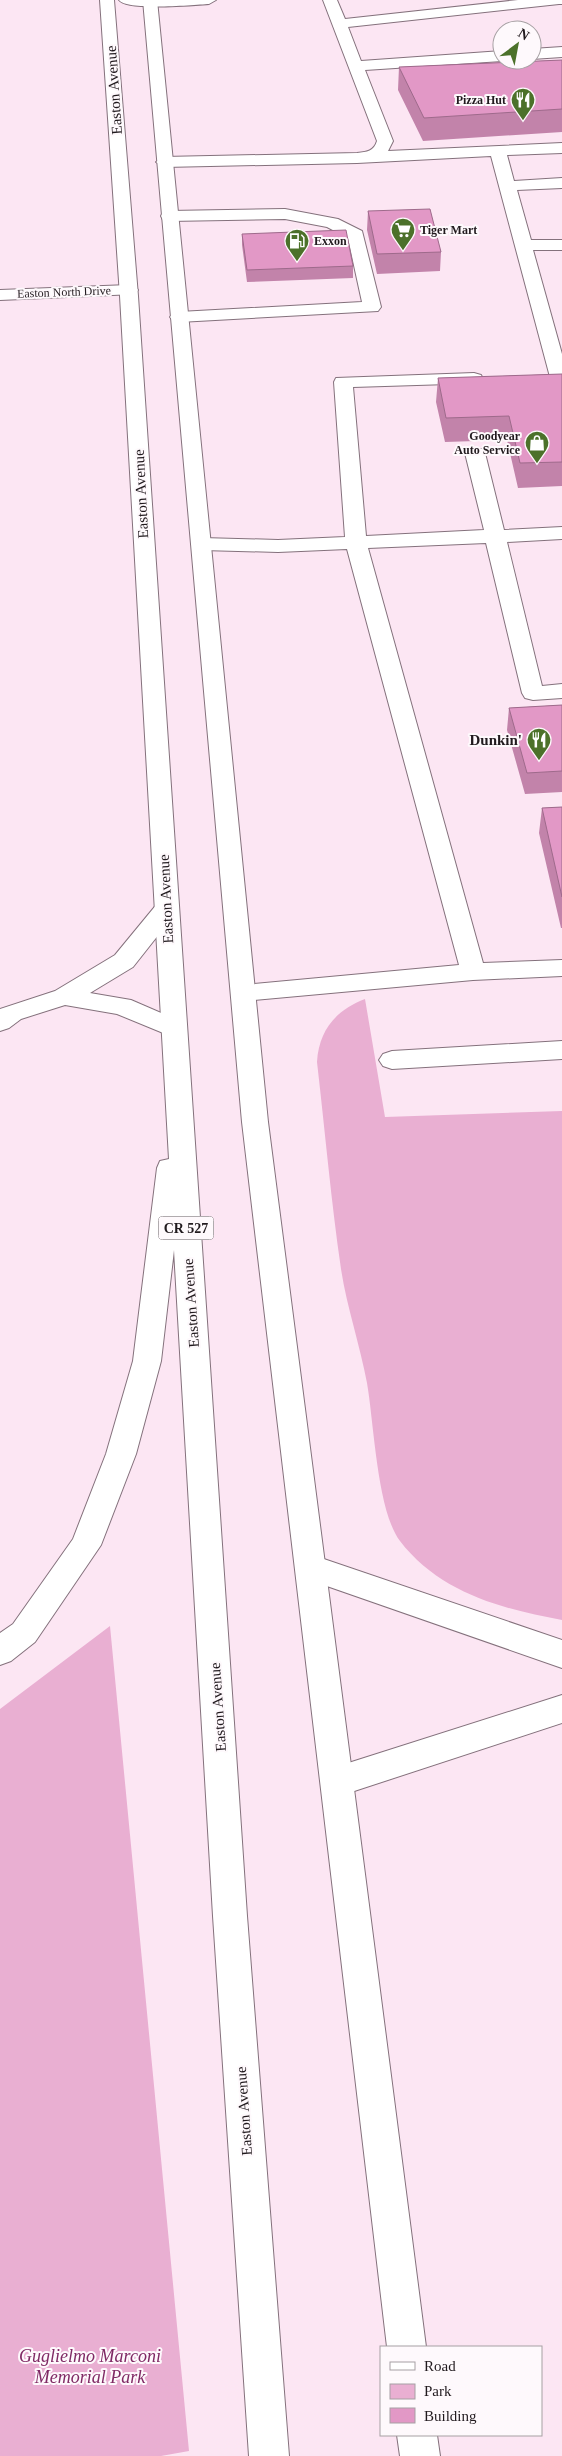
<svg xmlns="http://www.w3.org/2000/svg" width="562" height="2456" viewBox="0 0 562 2456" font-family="'Times New Roman',serif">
<rect width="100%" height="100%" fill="#fce6f3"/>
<path fill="#e9afd2" d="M365,999L385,1117L562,1111V1620C501,1609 439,1592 400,1541C377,1511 374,1423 367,1383C360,1345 347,1308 341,1269C331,1200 325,1131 317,1062C319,1030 336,1010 365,999Z
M110,1626L189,2451L161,2456H0V1709Z"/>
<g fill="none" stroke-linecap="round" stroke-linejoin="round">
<defs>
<path id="minor" d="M119,0H216L209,4C193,5 127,11 119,0Z
M323,0H337L345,19L518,0H562V4H559L348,27L361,61L502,51V60H504L502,61L365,70L393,141L388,151L562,143V153L507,155L514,181L562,178V188L517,190L531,240H562V250H533L562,354V382L552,381L550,377L491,156L357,163L164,167L156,162L164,157L357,153C367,152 374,151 377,141Z
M562,47V57L532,59V49Z
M285,209L338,219L362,231L381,307L378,311L179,322L173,321L170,317L173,313L179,312L362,302L348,238L327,227L285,219L169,221L163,220L161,216L163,212L169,211Z
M129,285L135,286L138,290L135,294L0,300V290Z
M474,373L481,375L483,379L481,383L353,387L366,536L484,530L465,453L468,449H482L485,453L504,530L562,527V539L507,542L542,686L562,684V698L533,700L525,698L522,693L486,543L368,548L483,963L562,960V976L473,980L244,1001L235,999L231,993L235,987L244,985L459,965L347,549L278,552L202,550L195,548L192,544L195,540L202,538L278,540L345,537L334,382L336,378Z
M166,902L175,904L178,910L133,967L90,993L131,1000L182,1022L186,1028L182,1034L173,1037L117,1014L65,1005L21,1019L9,1028L0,1031V1009L55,991L115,955L157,904Z
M562,1041V1059L392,1069L383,1066L379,1060L383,1054L392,1051Z
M312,1555L562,1640V1668L301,1577L296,1568L301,1559Z
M562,1695V1723L339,1796L327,1791L322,1781L327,1771L339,1766Z"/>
<path id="major" d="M100,0H114L138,296L247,1916L289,2456H249L213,1916L174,1250L161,1361L136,1454L101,1545L35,1642L11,1661L0,1665V1633L13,1624L73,1539L106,1454L133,1361L157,1168L160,1161L169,1159L120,296Z
M143,0H157L268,1122L426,2347H387L242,1122Z
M397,2435H437L440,2456H400Z"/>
</defs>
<use href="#minor" stroke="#84717c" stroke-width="2"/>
<use href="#major" stroke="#84717c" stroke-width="2"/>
<use href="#minor" fill="#fff" fill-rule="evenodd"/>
<use href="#major" fill="#fff" fill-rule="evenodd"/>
</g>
<path fill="#c283aa" d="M562,60V132L423,141L398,90L399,67Z
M368,211L441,252L440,271L377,274L367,230Z
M242,234L353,266V278L247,282L242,245Z
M562,374V486L518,488L507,440L445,442L436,402L438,378Z
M562,705V792L525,794L507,730L509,708Z
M562,807V928H561L539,833L542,808Z"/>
<path fill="#e298c6" stroke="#9e6a8b" d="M562,60V109L424,118L399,67Z
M430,209L441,252L377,254L368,211Z
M346,230L353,266L247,270L242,234Z
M562,374V462L520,463L509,416L446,418L438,378Z
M562,705V771L527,773L509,708Z
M562,807V897L542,808Z"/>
<defs>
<symbol id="restaurant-pin" viewBox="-11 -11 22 30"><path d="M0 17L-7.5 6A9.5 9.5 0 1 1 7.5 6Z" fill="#4c712a" stroke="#fef9fc"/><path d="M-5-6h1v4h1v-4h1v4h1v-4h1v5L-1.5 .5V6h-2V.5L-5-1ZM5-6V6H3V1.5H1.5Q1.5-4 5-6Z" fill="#fff"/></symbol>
<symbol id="supermarket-pin" viewBox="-11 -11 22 30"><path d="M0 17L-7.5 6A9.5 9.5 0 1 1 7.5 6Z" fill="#4c712a" stroke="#fef9fc"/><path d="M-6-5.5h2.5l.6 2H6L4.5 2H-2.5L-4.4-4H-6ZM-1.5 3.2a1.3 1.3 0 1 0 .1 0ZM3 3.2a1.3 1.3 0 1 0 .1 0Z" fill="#fff"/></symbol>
<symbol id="fuel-pin" viewBox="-11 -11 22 30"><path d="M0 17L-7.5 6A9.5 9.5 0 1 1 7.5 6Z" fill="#4c712a" stroke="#fef9fc"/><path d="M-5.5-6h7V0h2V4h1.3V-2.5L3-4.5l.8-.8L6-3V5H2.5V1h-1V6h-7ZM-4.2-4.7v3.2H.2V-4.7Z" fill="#fff"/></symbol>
<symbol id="shop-pin" viewBox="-11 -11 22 30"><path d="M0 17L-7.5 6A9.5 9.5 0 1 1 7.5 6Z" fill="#4c712a" stroke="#fef9fc"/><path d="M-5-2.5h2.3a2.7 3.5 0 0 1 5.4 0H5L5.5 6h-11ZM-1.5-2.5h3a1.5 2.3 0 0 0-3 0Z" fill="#fff"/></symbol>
</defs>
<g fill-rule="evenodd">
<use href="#restaurant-pin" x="509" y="86" width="28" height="38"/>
<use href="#supermarket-pin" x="389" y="216" width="28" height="38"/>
<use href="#fuel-pin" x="283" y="227" width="28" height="38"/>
<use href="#shop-pin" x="523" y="429" width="28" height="38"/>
<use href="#restaurant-pin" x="525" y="726" width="28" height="38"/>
</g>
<g text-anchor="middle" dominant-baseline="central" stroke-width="4" stroke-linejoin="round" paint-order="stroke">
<g font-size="12" font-weight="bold" fill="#211a1e" stroke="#fef9fc" text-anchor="end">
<text x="506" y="100">Pizza Hut</text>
<text x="420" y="230" text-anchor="start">Tiger Mart</text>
<text x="314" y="241" text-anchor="start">Exxon</text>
<text x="520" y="436">Goodyear<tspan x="520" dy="14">Auto Service</tspan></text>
</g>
<g font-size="12" fill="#211a1e" stroke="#fef9fc">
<text transform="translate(64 292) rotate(-2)">Easton North Drive</text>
</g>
<rect fill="#fef9fc" stroke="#635d61" stroke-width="1" x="158.5" y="1216.5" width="55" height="23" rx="4"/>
<g font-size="14" font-weight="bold" fill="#211a1e">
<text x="186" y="1228">CR 527</text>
</g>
<g font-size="15" fill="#211a1e" stroke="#fef9fc">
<text transform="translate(114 90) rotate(-94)">Easton Avenue</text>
<text transform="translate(141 494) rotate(-93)">Easton Avenue</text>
<text transform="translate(166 899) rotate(-93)">Easton Avenue</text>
<text transform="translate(191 1303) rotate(-94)">Easton Avenue</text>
<text transform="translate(218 1707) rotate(-94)">Easton Avenue</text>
<text transform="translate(244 2111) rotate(-94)">Easton Avenue</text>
</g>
<g font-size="15" font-weight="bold" fill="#211a1e" stroke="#fef9fc" text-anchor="end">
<text x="522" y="740">Dunkin'</text>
</g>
<g font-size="18" font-style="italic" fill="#802a65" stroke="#fef9fc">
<text x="90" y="2356">Guglielmo Marconi<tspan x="90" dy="21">Memorial Park</tspan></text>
</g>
</g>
<rect x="380" y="2346" width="162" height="90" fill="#fef9fc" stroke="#a6a0a3"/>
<rect x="390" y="2362" width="25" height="8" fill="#ffffff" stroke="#a6a0a3"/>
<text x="424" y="2371" font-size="15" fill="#211a1e">Road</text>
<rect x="390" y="2384" width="25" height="15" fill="#e9afd2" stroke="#a6a0a3"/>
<text x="424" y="2396" font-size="15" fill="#211a1e">Park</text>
<rect x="390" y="2408" width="25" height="15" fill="#e298c6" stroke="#a6a0a3"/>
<text x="424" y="2421" font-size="15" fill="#211a1e">Building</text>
<g transform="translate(517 45) rotate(32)"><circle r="24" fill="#fef9fc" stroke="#a6a0a3"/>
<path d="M0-4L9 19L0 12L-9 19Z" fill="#4c712a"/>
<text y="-8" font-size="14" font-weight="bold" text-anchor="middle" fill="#211a1e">N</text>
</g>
</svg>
